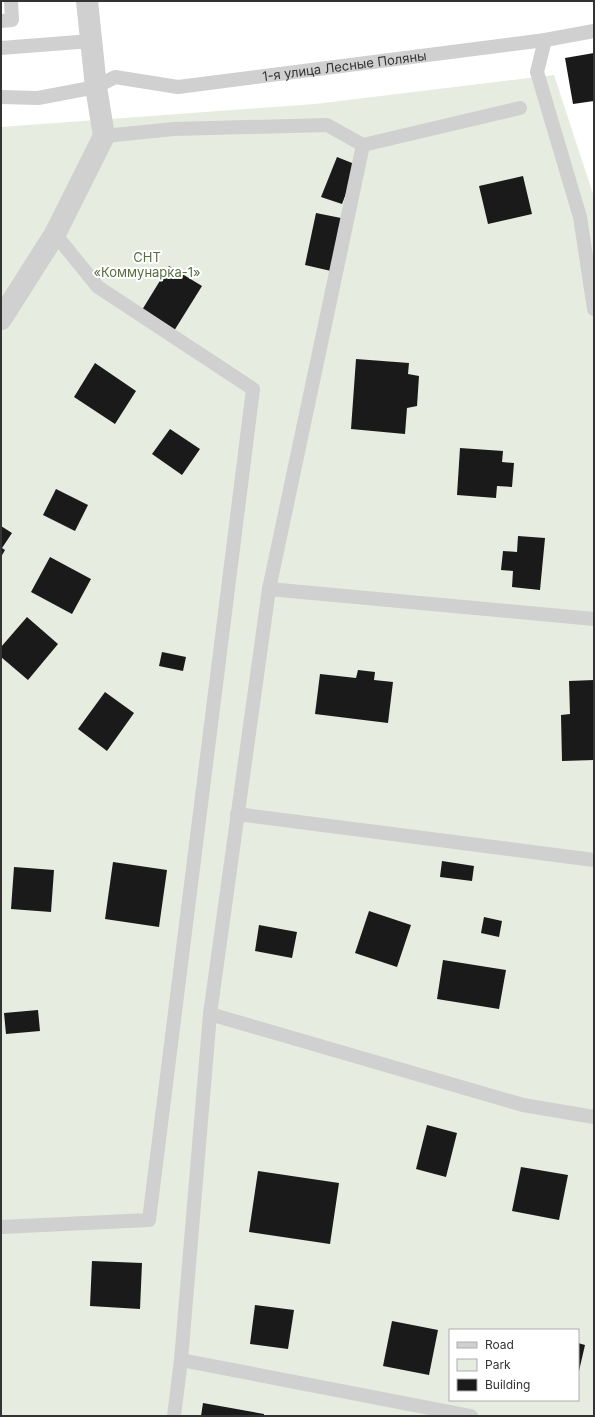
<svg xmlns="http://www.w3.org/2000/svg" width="595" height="1417" viewBox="0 0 595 1417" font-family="Inter,sans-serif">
<rect width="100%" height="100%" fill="#fff"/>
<path fill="#e6ecdf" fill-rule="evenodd" d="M554,75L594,197V1416H1V127L315,104ZM450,1330H578V1400H450Z"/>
<path fill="#1a1a1a" d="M594,53V101L573,104L565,58Z
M337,157L357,165L342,204L321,197Z
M523,176L532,214L488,224L479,186Z
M316,213L341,218L331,271L305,265Z
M169,266L202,286L174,331L142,310Z
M356,359L409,363L408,374L419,376L417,406L407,408L405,434L351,429Z
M95,363L136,391L115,424L74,397Z
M170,429L200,449L182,475L152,454Z
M460,448L503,451L502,462L514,463L512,487L497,486L496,498L457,495Z
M56,489L88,505L75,531L43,515Z
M1,526L12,533L2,548L5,550L1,557Z
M518,536L545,538L540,590L512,587L513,571L501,570L503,551L517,552Z
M50,557L91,579L72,614L31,592Z
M27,617L58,644L28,680L1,657V647Z
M162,652L186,657L183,671L159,666Z
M358,670L375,672L374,680L393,682L388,723L315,714L320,674L356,678Z
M594,680V760L562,761L561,715L570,714L569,681Z
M105,692L134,713L107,751L78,729Z
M442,861L474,866L472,881L440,877Z
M113,862L167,870L159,927L105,919Z
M14,867L54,870L51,912L11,909Z
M369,911L411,925L397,967L355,953Z
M484,917L502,921L499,937L481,933Z
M259,925L297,932L292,958L255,951Z
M443,960L506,970L499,1009L437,999Z
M38,1010L40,1031L6,1034L4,1013Z
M427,1125L457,1133L446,1177L416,1169Z
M521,1167L568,1175L559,1220L512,1211Z
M258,1171L339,1183L330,1244L249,1232Z
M92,1261L142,1263L140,1309L90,1306Z
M255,1305L294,1310L288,1349L250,1344Z
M392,1321L438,1330L429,1375L383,1366Z
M578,1343L585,1345L579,1371H578Z
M203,1403L264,1414V1416H201Z"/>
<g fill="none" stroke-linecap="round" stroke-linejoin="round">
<g stroke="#d0d0d0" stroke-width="14">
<path d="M1,21L12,20L11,1"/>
<path d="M545,40L537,72L580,217L594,309"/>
<path d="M1,48L91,41"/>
<path id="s1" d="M1,97L38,98L96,87L115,77L178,87L545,40L594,31"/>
<path d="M104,136L174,129L327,125L363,145L269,589L210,1014L181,1360L174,1416"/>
<path d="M363,145L520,108"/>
<path d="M269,589L594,619"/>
<path d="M237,814L594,860"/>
<path d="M210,1014L523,1105L594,1117"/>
<path d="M1,1227L149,1220L253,389L98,287L55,234"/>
<path d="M181,1360L471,1416"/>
</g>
<path stroke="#d0d0d0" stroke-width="22" d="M1,319L55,234L104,136L96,87L87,1"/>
</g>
<g text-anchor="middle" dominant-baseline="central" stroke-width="4" stroke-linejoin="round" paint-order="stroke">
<g font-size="13" fill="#333" stroke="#fff">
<text stroke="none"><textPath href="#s1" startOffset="349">1-я улица Лесные Поляны</textPath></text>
</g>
<g font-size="13" fill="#56703f" stroke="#fff">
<text x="147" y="257">СНТ<tspan x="147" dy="15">«Коммунарка-1»</tspan></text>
</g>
</g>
<rect width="595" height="1417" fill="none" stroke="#333333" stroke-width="4"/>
<rect x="449" y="1329" width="130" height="72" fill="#ffffff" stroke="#adadad"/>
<rect x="457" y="1342" width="20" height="6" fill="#d0d0d0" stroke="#adadad"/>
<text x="485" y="1349" font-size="12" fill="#333333">Road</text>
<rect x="457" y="1359" width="20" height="12" fill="#e6ecdf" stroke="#adadad"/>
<text x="485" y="1369" font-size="12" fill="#333333">Park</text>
<rect x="457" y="1379" width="20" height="12" fill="#1a1a1a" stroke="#adadad"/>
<text x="485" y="1389" font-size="12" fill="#333333">Building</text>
</svg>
